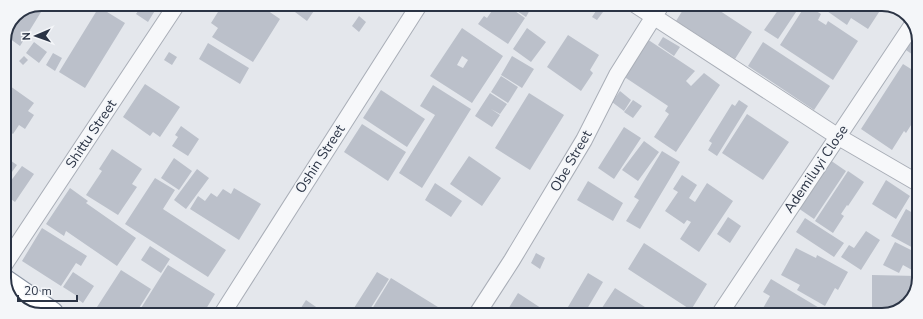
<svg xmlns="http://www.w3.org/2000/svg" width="923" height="319" viewBox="0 0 923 319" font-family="'Nunito Sans',sans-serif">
<rect width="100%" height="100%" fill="#e4e7ec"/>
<path fill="#bbc0ca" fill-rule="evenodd" d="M41,4H46L20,46L6,36L21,12Z
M143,4H159L148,22L136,14Z
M223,4H229L231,6L232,4H258L280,19L253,62L212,37L218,28L211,23Z
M299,5H318L307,21L295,12Z
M350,5H365L360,12Z
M496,5H506L525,18L508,44L478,24L484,16L487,18Z
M508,5H526L531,8L526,17Z
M686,5H711L752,32L735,59L676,21Z
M781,6H800L778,39L764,30Z
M805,6H808L821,14L818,20L826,25L828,21L858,41L833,80L780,45Z
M826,6H883L868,29L851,18L847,25L824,9Z
M99,7L125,23L85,88L59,72Z
M598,8L603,12L597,20L592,17Z
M359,16L366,22L359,32L352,26Z
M462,28L503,56L472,103L430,76ZM462,56L468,60L463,68L457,65Z
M527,28L546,42L531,62L513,49Z
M916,30L919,38V59L903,48Z
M568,35L599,55L590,70L593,73L581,91L547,67Z
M663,37L680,47L674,56L658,45Z
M647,39L695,71L686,81L691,86L704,73L720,85L676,152L654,137L669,114L665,111L668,106L623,76Z
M34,42L47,52L39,63L26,53Z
M763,42L830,86L814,110L748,66Z
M208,43L249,68L240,84L199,59Z
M169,52L177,57L172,65L164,60Z
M53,53L62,58L55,71L46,65Z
M24,56L28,60L23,65L19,61Z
M512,56L534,69L522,88L501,75Z
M903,64L919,74L918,114L906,133L904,131L892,150L861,129Z
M501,76L518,87L508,103L491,92Z
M145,84L180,107L160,137L153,132L150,136L123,117Z
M433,85L471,109L422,188L399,173L435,115L420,106Z
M10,86L34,103L28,111L34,115L25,129L19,125L13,134L4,127V94Z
M381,90L425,119L407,147L363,118Z
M620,91L631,100L624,111L612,102Z
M490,93L507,104L500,114L491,109L500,115L492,127L475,116Z
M529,93L564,115L530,170L495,148Z
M633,100L642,106L633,118L624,112Z
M739,100L748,106L717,156L708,150L712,143L709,141L732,104L735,106Z
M747,114L789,142L763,180L722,153Z
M362,124L406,152L388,181L344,152Z
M181,126L199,139L188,156L172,146L178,137L175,135Z
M624,127L641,138L614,179L598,168Z
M644,141L659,152L638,181L622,170Z
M112,149L142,169L132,184L137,187L118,215L86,195L102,171L99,169Z
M662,151L680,162L640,229L626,221L639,200L634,197Z
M4,156L17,165L4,183Z
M469,156L501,178L482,206L450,184Z
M174,158L192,171L179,190L161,178Z
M830,160L846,171L814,219L798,208Z
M22,166L34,174L15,202L4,194V190Z
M197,169L209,178L186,209L174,200Z
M848,171L864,182L848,206L847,205L841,214L844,216L833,233L815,221Z
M682,175L697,185L689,198L695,202L707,183L733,201L699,252L680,239L691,222L687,220L684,224L665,211L678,192L673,189Z
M155,178L175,190L163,209L226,250L208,277L125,224Z
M886,180L910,196L896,219L872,204Z
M588,181L623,203L613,221L577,200Z
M435,183L462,201L451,217L425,200Z
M70,188L88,201L86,203L136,238L117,266L66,231L64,236L46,224Z
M234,188L261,204L239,240L190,209L198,196L205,201L211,193L217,197L223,189L231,194Z
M906,209L918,216L917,250L891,236Z
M728,217L741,226L730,243L717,234Z
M805,218L844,243L834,257L796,232Z
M42,228L87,256L81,266L76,263L61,286L22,261Z
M866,231L880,240L861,270L841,257L849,245L854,248Z
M895,242L917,253V260L912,270L903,265L899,273L883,265Z
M644,243L707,284L691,310L628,269Z
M150,246L170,259L161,273L141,260Z
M796,248L816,258L817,255L848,272L838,290L835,288L825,306L797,290L800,285L781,275Z
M536,253L545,258L540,269L531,263Z
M168,265L215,294L203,314L138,313Z
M121,270L151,289L136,313H106L97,307Z
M73,272L94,286L83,303L76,298L77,296L63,287Z
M377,272L389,279L367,314H363L354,308Z
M588,273L603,282L584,314H569L565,312Z
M872,275L917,276V290L904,308L886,314H872Z
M391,278L446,312L445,314H369Z
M771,279L831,315H770L762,310L770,296L763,292Z
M615,288L656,314H598Z
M518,293L550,314H505Z
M306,300L319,309L316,314H297Z
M738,308L750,315H733Z
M325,309L332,314H321Z"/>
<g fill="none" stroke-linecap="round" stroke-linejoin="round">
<defs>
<path id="minor" d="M636,5L837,136L918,183
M4,265L177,4
M222,314L419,5
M477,314L512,260L584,140L617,75L661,5
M719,315L913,24"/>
<path id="trunk" d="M4,280L52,313"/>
</defs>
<use href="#minor" stroke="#a9aeb7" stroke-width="18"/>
<use href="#trunk" stroke="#8b94a3" stroke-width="24"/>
<use href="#minor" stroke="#f7f8fa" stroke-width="16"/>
<use href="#trunk" stroke="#fff" stroke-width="22"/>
</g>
<g text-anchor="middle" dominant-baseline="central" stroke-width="3.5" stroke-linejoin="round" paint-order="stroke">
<g font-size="14" fill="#2b3445" stroke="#f4f6f9">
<text transform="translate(91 134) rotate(-56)">Shittu Street</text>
<text transform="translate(320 159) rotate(-57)">Oshin Street</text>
<text transform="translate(571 161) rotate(-60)">Obe Street</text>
<text transform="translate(816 169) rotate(-56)">Ademiluyi Close</text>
</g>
</g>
<path d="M0 0H923V319H0ZM41 11H882A30 30 0 0 1 912 41V278A30 30 0 0 1 882 308H41A30 30 0 0 1 11 278V41A30 30 0 0 1 41 11Z" fill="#f4f6f9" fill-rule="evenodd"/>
<path fill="none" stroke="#2b3445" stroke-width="2" d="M41 11H882A30 30 0 0 1 912 41V278A30 30 0 0 1 882 308H41A30 30 0 0 1 11 278V41A30 30 0 0 1 41 11Z"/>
<g transform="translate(36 36) rotate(268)" stroke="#f4f6f9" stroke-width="3" paint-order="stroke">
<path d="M0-3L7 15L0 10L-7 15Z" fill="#2b3445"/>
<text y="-6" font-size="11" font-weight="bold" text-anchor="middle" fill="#2b3445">N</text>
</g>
<path d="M18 295v6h59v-6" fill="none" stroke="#2b3445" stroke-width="2"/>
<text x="24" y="295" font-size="12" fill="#2b3445" stroke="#f4f6f9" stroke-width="3" paint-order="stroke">20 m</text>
</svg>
